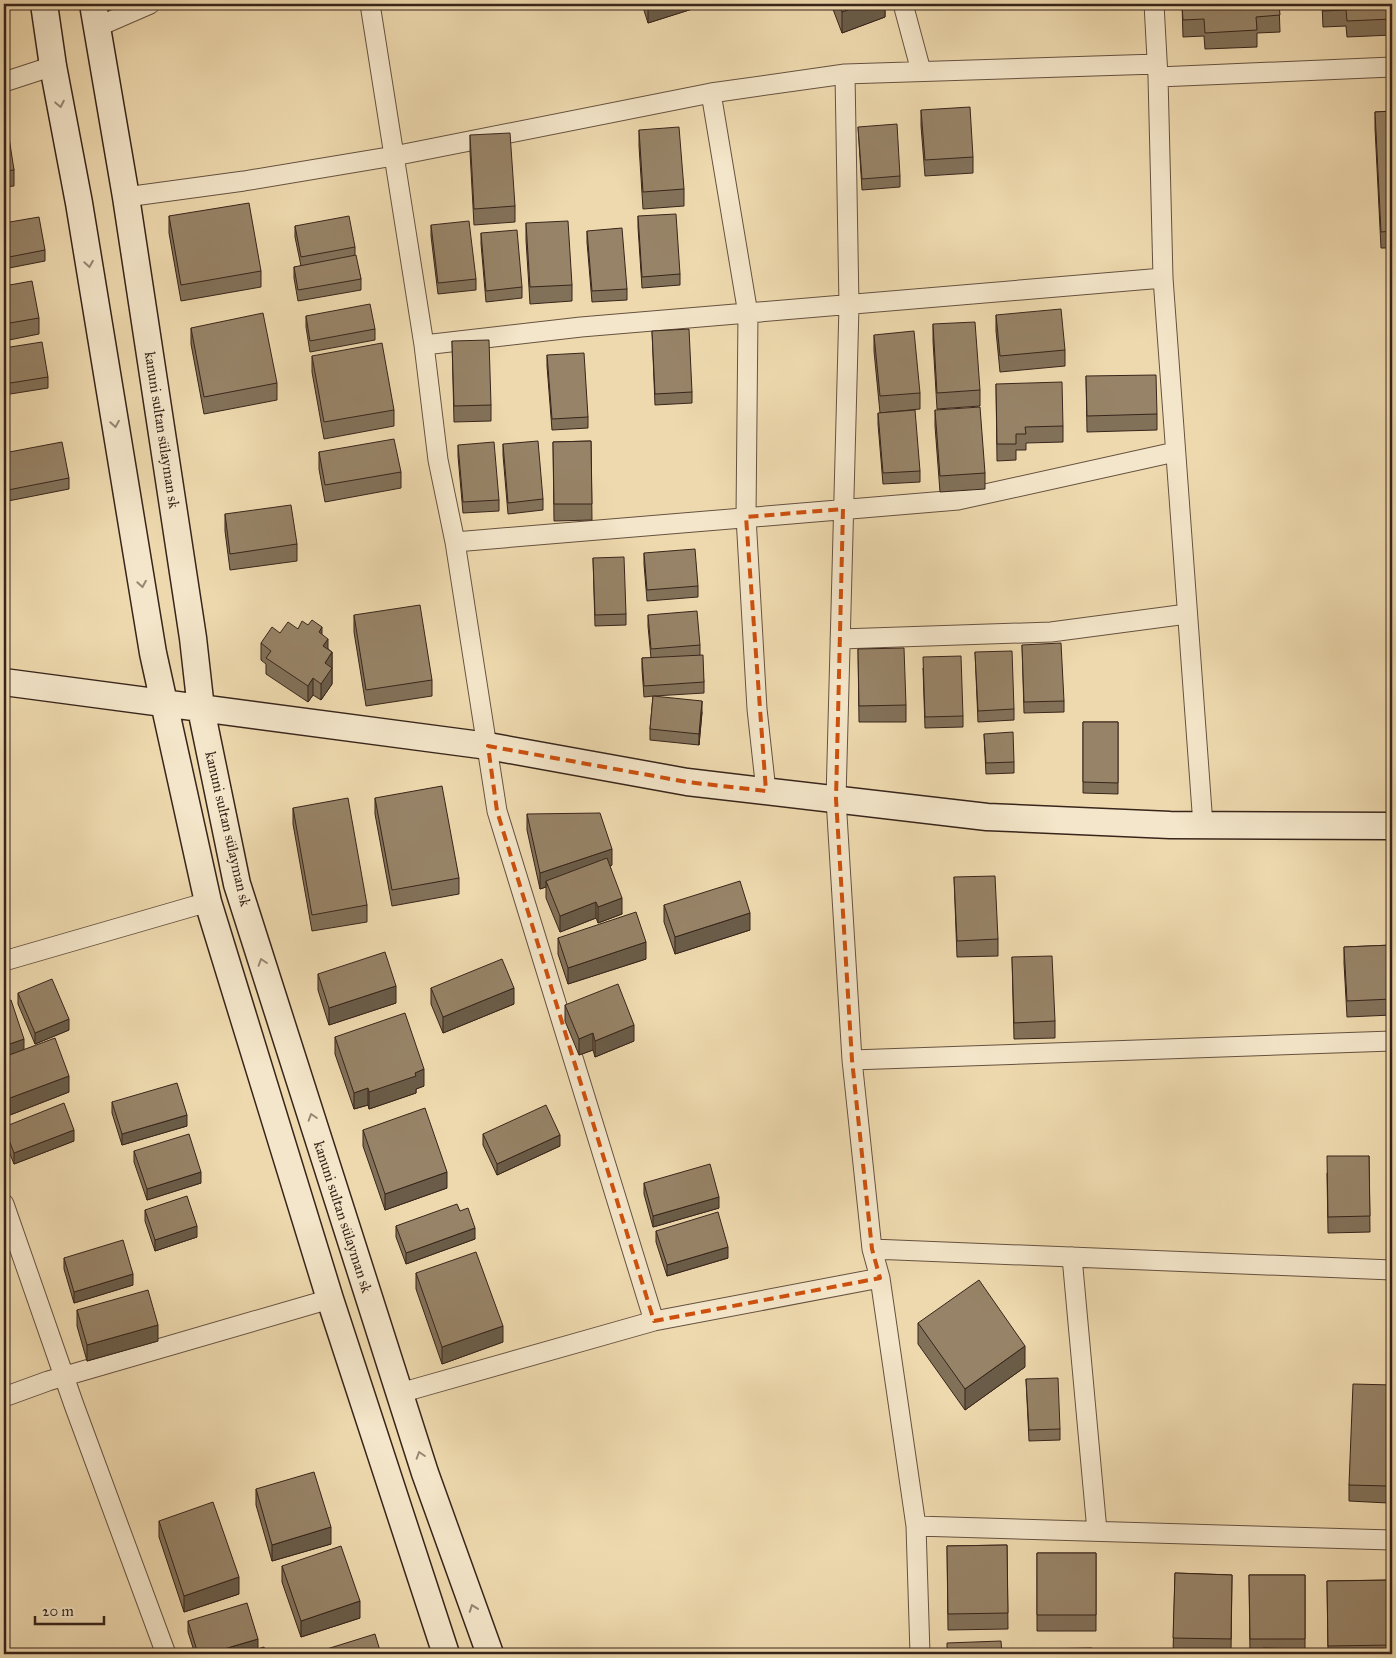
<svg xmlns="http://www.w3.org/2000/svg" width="1396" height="1658" viewBox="0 0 1396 1658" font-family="'IM FELL Great Primer',serif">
<rect width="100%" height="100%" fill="#eed9ae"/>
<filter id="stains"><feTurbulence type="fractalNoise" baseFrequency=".004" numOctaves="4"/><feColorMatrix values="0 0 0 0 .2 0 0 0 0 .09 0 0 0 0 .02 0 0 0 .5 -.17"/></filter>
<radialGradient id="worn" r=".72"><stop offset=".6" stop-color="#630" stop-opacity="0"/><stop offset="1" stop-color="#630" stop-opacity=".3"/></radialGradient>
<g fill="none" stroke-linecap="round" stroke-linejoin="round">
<defs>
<path id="street" d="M370,4L424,345L438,460L455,542L497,811L654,1321
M903,4L921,71
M1154,4L1158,77L1163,278L1203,825
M97,27L150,4
M845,74L849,306L836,799L852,1060L872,1249L880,1278L916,1526L920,1654
M1158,77L1392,67
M4,82L53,66
M711,93L748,314L746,517L757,709L766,791
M126,197L244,181L394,156L711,93L845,74L1157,64
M424,345L581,327L1163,278
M455,542L958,500L1175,452
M840,639L1051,632L1187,614
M4,961L208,902
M852,1060L1392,1041
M4,1204L74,1405L166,1654
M872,1249L1392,1270
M1072,1257L1097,1531
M400,1393L654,1321L880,1278
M4,1397L48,1381L330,1299
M916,1526L1392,1540"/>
<path id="secondary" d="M44,4L53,66L79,203L153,653L208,902L330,1299L446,1654
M93,4L126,197L193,638L201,709L237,884L425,1473L490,1654
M4,682L488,746L687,782L987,817L1170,825L1392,826"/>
</defs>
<use href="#street" stroke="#665240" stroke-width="21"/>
<use href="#secondary" stroke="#38251b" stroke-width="29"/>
<use href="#street" stroke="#f4e6ca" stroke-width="19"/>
<use href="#secondary" stroke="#f4e6ca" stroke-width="26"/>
</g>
<path fill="#827159" stroke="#38251b" d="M642,4H708L648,23Z
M831,4H885V17L842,33Z
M1182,4H1279L1280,32L1257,33V47L1205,49L1204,36L1183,37Z
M1322,4H1392V35L1347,37L1346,26L1323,27Z
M921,110L973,157V173L925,176L921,126Z
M1392,111V248H1381L1375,128V112Z
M858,127L900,176V187L862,190Z
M639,130L684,189V206L643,209L639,146Z
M4,132L14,170V186L4,187Z
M470,135L515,206V222L474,225L470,152Z
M169,216L261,271V287L181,301L169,233Z
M638,216L680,274V285L642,288L638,227Z
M4,223L45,250V261L4,269Z
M526,223L572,285V301L530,304L526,240Z
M431,225L476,279V290L438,294L431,236Z
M295,226L355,247V255L361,279V290L298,301L294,278V267L301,266L295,237Z
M587,231L627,289V300L592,302L587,242Z
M481,233L522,287V298L486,302L481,244Z
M4,286L39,318V334L4,341Z
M996,315L1065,350V366L1000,372L996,331Z
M306,316L375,329V340L310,352L306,327Z
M933,324L980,390V406L937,409L933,341Z
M191,328L277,383V400L204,414L191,344Z
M652,331L692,392V403L655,405Z
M874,335L920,393V409L880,413L874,351Z
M452,341L491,405V421L454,422Z
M4,348L48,377V388L4,395Z
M547,355L588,417V428L552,430L547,366Z
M312,356L394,410V426L324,439L312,372Z
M1086,376L1157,414V430L1087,432Z
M996,384L1063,426V442L1026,443V450H1016V460L997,461Z
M935,410L985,473V489L940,492L935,426Z
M878,413L920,471V482L883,484L878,424Z
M591,441L592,520L554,521L553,442Z
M503,444L543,499V510L508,514L503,455Z
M458,445L499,500V511L463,513L458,456Z
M319,452L401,472V488L325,502L319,469Z
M4,453L69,478V489L8,501L4,482Z
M225,514L297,544V561L230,570L225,531Z
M644,553L698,586V597L647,601L644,564Z
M593,558L626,614V625L595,626Z
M354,615L432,680V696L366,706L354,632Z
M648,615L700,645V655L704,682V693L654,696L702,712L699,745L650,740V729L653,696L644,697L642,669V658H651L648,626Z
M298,629L322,635L328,649L332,652V684L321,700L313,695L308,702L266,674V664L261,660V643L280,633Z
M1022,645L1064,701V712L1024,713Z
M858,649L906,705V722H859Z
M975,652L1014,709V720L978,722Z
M923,668L963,716V727L925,728Z
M1083,722H1118V794L1083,793Z
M984,734L1014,762V773L986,774Z
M375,798L459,878V894L392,906L375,814Z
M293,808L367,905V922L312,931L293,824Z
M527,814L612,865L610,866L622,914L598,923L596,918L560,932L546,898V887L540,889L527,830Z
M954,877L998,939V956L957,957Z
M664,905L750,930L675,954L664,922Z
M558,938L646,959L568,984L558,954Z
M1392,945V1015L1347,1017L1344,963V947Z
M1012,957L1055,1021V1038L1014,1039Z
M318,974L396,1003L329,1025L318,990Z
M431,988L514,1004L443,1033L431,1004Z
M18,993L69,1030L35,1044L18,1004Z
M565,1005L634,1041L595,1057L593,1050L579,1055L565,1021Z
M335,1037L424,1086L416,1089V1093L369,1109L368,1105L354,1109L335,1054Z
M24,1050L69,1092L10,1115L4,1097V1057Z
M1387,1092H1392V1170H1387Z
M112,1102L187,1126L122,1145L112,1113Z
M4,1127L74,1141L14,1164L4,1139Z
M363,1130L447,1188L385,1210L363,1146Z
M483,1134L560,1146L497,1175L483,1145Z
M134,1151L201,1183L147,1200L134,1162Z
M1369,1156L1370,1232L1328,1233L1327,1173Z
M644,1183L719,1208L653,1227L644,1194Z
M145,1210L197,1237L155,1251L145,1221Z
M460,1211L475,1239L406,1264L396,1237V1226Z
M656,1231L728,1258L667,1276L656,1242Z
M64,1258L133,1285L74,1303L64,1269Z
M416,1273L503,1342L442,1364L416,1289Z
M77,1310L158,1341L87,1361L77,1326Z
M918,1323L1025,1367L965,1410L918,1344Z
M1026,1379L1060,1429V1440L1029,1441Z
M1392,1402L1388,1503L1349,1501V1485Z
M256,1489L331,1544L272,1561L256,1505Z
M159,1521L239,1594L184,1612L159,1537Z
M1007,1545L1008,1629L948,1630L947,1546Z
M1037,1553H1096V1631H1037Z
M282,1566L360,1618L301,1637L282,1582Z
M1175,1573L1232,1575L1231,1654H1173Z
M1249,1575H1305V1649L1317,1654H1250Z
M1392,1580V1654H1328L1327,1581Z
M188,1621L258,1649L267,1654H195L188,1632Z"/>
<path fill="#6a5c48" stroke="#38251b" d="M648,4H708L648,23Z
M863,4H885V17L842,33V12Z
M322,627V643L319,632Z
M328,639V655L323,646Z
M332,652V684L321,700V684L325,663Z
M313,678V695L308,702V686Z
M702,701V712L699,745V734Z
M612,849V865L548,886L546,881V887L540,889V873Z
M622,898V914L598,923V907Z
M596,902V918L560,932V916Z
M750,913V930L675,954V937Z
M646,942V959L568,984V968Z
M396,986V1003L329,1025V1008Z
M514,988V1004L443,1033V1017Z
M69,1019V1030L35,1044V1033Z
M634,1025V1041L595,1057V1041Z
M593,1033V1050L579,1055V1039Z
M24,1039V1050L4,1057V1046Z
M424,1069V1086L416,1089V1093L369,1109V1092Z
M69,1076V1092L10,1115V1098Z
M368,1088V1105L354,1109V1093Z
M187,1115V1126L122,1145V1134Z
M74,1130V1141L14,1164V1153Z
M560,1135V1146L497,1175V1164Z
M201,1172V1183L147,1200V1189Z
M447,1172V1188L385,1210V1194Z
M719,1197V1208L653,1227V1216Z
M197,1226V1237L155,1251V1240Z
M475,1228V1239L406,1264V1253Z
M728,1247V1258L667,1276V1265Z
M133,1274V1285L74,1303V1292Z
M158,1325V1341L87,1361V1345Z
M503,1326V1342L442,1364V1347Z
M1025,1346V1367L965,1410V1389Z
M1392,1385V1402L1388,1503V1486Z
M331,1527V1544L272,1561V1545Z
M239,1577V1594L184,1612V1596Z
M360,1601V1618L301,1637V1621Z
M258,1639V1650L243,1654H207Z"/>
<path fill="#978367" stroke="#38251b" d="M839,4H863L842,12Z
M1182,4H1279L1280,15L1256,17L1257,30L1205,33L1204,19L1183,20Z
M1323,4H1392V19L1347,21L1346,10L1323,11Z
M970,107L973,157L925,160L921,110Z
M1392,111V231L1381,232L1375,112Z
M897,124L900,176L862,179L858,127Z
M679,127L684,189L643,192L639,130Z
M8,131L14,170L4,171V132Z
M510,133L515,206L474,209L470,135Z
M249,203L261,271L181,285L169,216Z
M676,214L680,274L642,277L638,216Z
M349,216L355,247L301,257L295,226Z
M39,217L45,250L4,258V223Z
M469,221L476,279L438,283L431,225Z
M568,221L572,285L530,287L526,223Z
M622,228L627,289L592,291L587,231Z
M517,230L522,287L486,291L481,233Z
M356,255L361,279L298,290L294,267Z
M32,281L39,318L4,324V286Z
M370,304L375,329L310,341L306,316Z
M1061,309L1065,350L1000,356L996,315Z
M263,313L277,383L204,397L191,328Z
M975,322L980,390L937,393L933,324Z
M689,329L692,392L655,394L652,331Z
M914,331L920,393L880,396L874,335Z
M489,340L491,405L454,406L452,341Z
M42,342L48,377L4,384V348Z
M382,343L394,410L324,422L312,356Z
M584,353L588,417L552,419L547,355Z
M1156,375L1157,414L1087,416L1086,376Z
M1062,382L1063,426L1025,427L1026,434H1016V444H997L996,384Z
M980,407L985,473L940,476L935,410Z
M915,410L920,471L883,473L878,413Z
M394,439L401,472L325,485L319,452Z
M538,441L543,499L508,503L503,444Z
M591,441L592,504H554L553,442Z
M62,442L69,478L8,490L4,471V453Z
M494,442L499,500L463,502L458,445Z
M291,505L297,544L230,554L225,514Z
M695,549L698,586L647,590L644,553Z
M624,557L626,614L595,615L593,558Z
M420,605L432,680L366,690L354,615Z
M697,611L700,645L651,649L648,615Z
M312,620L322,627L319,632L328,639L323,646L332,652L325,663L332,668L321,684L313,678L308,686L266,658L271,651L261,643L272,627L280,633L288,622L298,629L302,621L308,625Z
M1061,643L1064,701L1024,702L1022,645Z
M904,648L906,705L859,706L858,649Z
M1012,651L1014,709L978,711L975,652Z
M703,655L704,682L644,686L642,658Z
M961,656L963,716L925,717L923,657Z
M653,696L702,701L699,734L650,729Z
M1083,722H1118V783L1083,782Z
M1013,732L1014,762L986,763L984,734Z
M442,786L459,878L392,890L375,798Z
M348,798L367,905L312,915L293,808Z
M600,813L612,849L540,873L527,814Z
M607,858L622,898L598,907L596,902L560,916L546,881Z
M995,876L998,939L957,941L954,877Z
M740,881L750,913L675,937L664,905Z
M636,912L646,942L568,968L558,938Z
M1392,945V999L1347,1001L1344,947Z
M385,952L396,986L329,1008L318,974Z
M1052,956L1055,1021L1014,1023L1012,957Z
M502,959L514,988L443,1017L431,988Z
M52,979L69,1019L35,1033L18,993Z
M618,984L634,1025L595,1041L593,1033L579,1039L565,1005Z
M11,1000L24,1039L4,1046V1002Z
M405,1013L424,1069L415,1073L416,1076L369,1092L368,1088L354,1093L335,1037Z
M55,1038L69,1076L10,1098L4,1081V1057Z
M177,1083L187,1115L122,1134L112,1102Z
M1387,1092H1392V1154H1387Z
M64,1103L74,1130L14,1153L4,1127Z
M546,1105L560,1135L497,1164L483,1134Z
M425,1108L447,1172L385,1194L363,1130Z
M189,1134L201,1172L147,1189L134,1151Z
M1327,1156H1369L1370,1216L1328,1217Z
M710,1164L719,1197L653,1216L644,1183Z
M187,1196L197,1226L155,1240L145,1210Z
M457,1204L460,1211L468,1208L475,1228L406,1253L396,1226Z
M718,1212L728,1247L667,1265L656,1231Z
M123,1240L133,1274L74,1292L64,1258Z
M476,1252L503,1326L442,1347L416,1273Z
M979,1280L1025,1346L965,1389L918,1323Z
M148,1290L158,1325L87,1345L77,1310Z
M1058,1378L1060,1429L1029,1430L1026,1379Z
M1353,1384L1392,1385L1388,1486L1349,1485Z
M314,1472L331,1527L272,1545L256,1489Z
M213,1502L239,1577L184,1596L159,1521Z
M1007,1545L1008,1613L948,1614L947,1546Z
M341,1546L360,1601L301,1621L282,1566Z
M1037,1553H1096V1615H1037Z
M1175,1573L1232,1575L1231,1639L1173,1638Z
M1249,1575H1305V1639H1250Z
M1392,1580V1645L1328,1646L1327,1581Z
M247,1603L258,1639L207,1654H198L188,1621Z
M375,1634L381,1654H315L314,1653Z
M1001,1641L1002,1654H947V1643Z
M264,1647L267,1654H242Z
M1092,1648V1654H1037V1649Z
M1263,1648L1317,1650V1654H1263Z"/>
<defs><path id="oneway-chevron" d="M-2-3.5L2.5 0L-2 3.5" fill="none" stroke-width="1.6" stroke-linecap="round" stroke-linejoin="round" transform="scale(1.25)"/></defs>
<g stroke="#968672">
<use href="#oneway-chevron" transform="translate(60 104) rotate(79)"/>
<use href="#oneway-chevron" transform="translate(89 264) rotate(81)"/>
<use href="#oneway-chevron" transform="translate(115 424) rotate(81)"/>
<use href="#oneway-chevron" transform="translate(142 584) rotate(81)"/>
<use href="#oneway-chevron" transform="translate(262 962) rotate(-108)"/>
<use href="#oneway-chevron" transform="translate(312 1117) rotate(-108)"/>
<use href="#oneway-chevron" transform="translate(420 1455) rotate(-108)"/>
<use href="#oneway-chevron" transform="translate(473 1608) rotate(-110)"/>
</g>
<path fill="none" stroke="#ce510e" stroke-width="4" stroke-dasharray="10 6" stroke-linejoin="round" d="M843,509L836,799L852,1060L872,1249L880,1278L654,1321L497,811L488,746L687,782L766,791L746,517Z"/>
<g text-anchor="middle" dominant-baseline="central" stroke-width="4" stroke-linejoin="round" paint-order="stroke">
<g font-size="15" fill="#38251b" stroke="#f4e6ca">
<text transform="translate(162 430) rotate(81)">kanuni sultan sülayman sk</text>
<text transform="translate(228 829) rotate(77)">kanuni sultan sülayman sk</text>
<text transform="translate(343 1217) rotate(72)">kanuni sultan sülayman sk</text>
</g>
</g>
<rect width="1396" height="1658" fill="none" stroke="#eed9ae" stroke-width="20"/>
<rect x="5" y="5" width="1386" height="1648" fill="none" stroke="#38251b" stroke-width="2.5"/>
<rect x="10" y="10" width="1376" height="1638" fill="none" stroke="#38251b"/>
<path d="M35 1616v8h69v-8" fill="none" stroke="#38251b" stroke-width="2.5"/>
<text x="42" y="1616" font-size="15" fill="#38251b" stroke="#f4e6ca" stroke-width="4" paint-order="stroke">20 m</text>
<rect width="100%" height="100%" filter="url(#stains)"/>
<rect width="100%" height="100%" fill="url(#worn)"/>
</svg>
